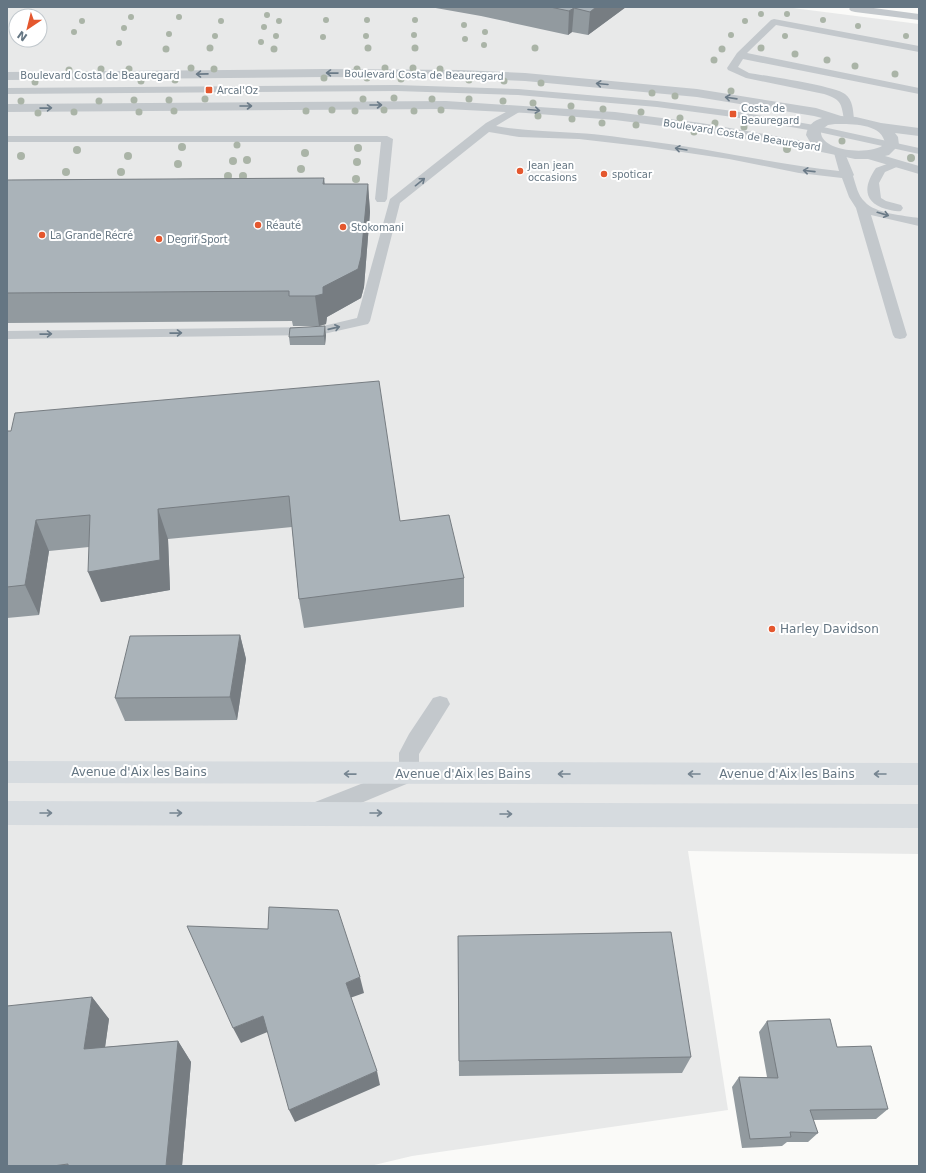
<svg xmlns="http://www.w3.org/2000/svg" width="926" height="1173" viewBox="0 0 926 1173" font-family="'DejaVu Sans',sans-serif">
<rect width="100%" height="100%" fill="#fafaf8"/>
<path fill="#e8e9e9" fill-rule="evenodd" d="M7,7H785L919,24V854L688,851L728,1110L412,1156L370,1166H7ZM16,16H40V40H16Z"/>
<g fill="none" stroke-linecap="round" stroke-linejoin="round">
<path fill="#c3c8cc" fill-rule="evenodd" d="M774,19L919,46V52L776,25L747,53L919,88V94L743,59L738,67L749,73C767,76 834,86 845,94C853,100 853,110 854,119L849,122L844,119C841,102 841,100 824,94L746,78L728,70L727,68L737,53L771,20Z
M397,85L518,89L657,101L733,111L814,125L919,148V154L814,131L733,117L657,107L518,95L397,91L7,94V88Z
M517,106L521,107L522,109L521,111L496,126C523,131 550,131 577,133C600,134 624,138 647,141C711,149 775,164 839,171L834,153L836,151H844L854,175L853,176C856,185 858,196 865,202C874,213 905,216 919,218V226L871,215L907,335L905,338L900,339L895,338L893,335L856,208L849,197L842,178L799,173L729,159L648,147L579,139L519,137L489,132L400,203L370,321L368,324L319,335L7,339V331L319,327L357,318L390,199L486,123Z
M7,136H387L393,139L387,199L385,202H377L375,199L381,142H7Z
M895,161L899,162L901,164L899,166L885,172L879,183L881,198L886,201L901,205L903,208L901,211C896,212 891,210 886,209C862,202 864,185 876,168Z
M440,696L447,698L450,704L419,754V774L416,780L318,821L310,818L307,811L310,804L399,769V753L409,734L433,698Z"/>
<path fill="#c3c8cc" fill-rule="evenodd" d="M851,7H866L919,14V20L855,12L851,11L849,9Z"/>
<path fill="#c3c8cc" fill-rule="evenodd" d="M324,69L461,70L525,73L697,89L816,108L841,116L856,117L881,123L919,128V136L895,133L898,137L899,145L889,155L885,156L919,166V174L868,159H855L807,149L701,131L615,120L526,113L446,109L7,112V104L446,101L615,112L701,123L810,142L806,135C808,125 813,121 822,118L814,116L697,97L525,81L461,78L324,77L7,80V72ZM835,124C851,124 883,123 885,144C871,156 818,152 821,130L828,125Z"/>
<path fill="#d6dbdf" fill-rule="evenodd" d="M7,761L919,763V785L7,783Z
M7,801L919,804V828L7,825Z"/>
</g>
<g fill="#aab4a7">
<circle cx="761" cy="14" r="3"/>
<circle cx="787" cy="14" r="3"/>
<circle cx="267" cy="15" r="3"/>
<circle cx="131" cy="17" r="3"/>
<circle cx="179" cy="17" r="3"/>
<circle cx="326" cy="20" r="3"/>
<circle cx="367" cy="20" r="3"/>
<circle cx="415" cy="20" r="3"/>
<circle cx="823" cy="20" r="3"/>
<circle cx="82" cy="21" r="3"/>
<circle cx="221" cy="21" r="3"/>
<circle cx="279" cy="21" r="3"/>
<circle cx="745" cy="21" r="3"/>
<circle cx="464" cy="25" r="3"/>
<circle cx="858" cy="26" r="3"/>
<circle cx="264" cy="27" r="3"/>
<circle cx="124" cy="28" r="3"/>
<circle cx="74" cy="32" r="3"/>
<circle cx="485" cy="32" r="3"/>
<circle cx="169" cy="34" r="3"/>
<circle cx="414" cy="35" r="3"/>
<circle cx="731" cy="35" r="3"/>
<circle cx="215" cy="36" r="3"/>
<circle cx="276" cy="36" r="3"/>
<circle cx="366" cy="36" r="3"/>
<circle cx="785" cy="36" r="3"/>
<circle cx="906" cy="36" r="3"/>
<circle cx="323" cy="37" r="3"/>
<circle cx="465" cy="39" r="3"/>
<circle cx="261" cy="42" r="3"/>
<circle cx="119" cy="43" r="3"/>
<circle cx="484" cy="45" r="3"/>
<circle cx="210" cy="48" r="3.5"/>
<circle cx="368" cy="48" r="3.5"/>
<circle cx="415" cy="48" r="3.5"/>
<circle cx="535" cy="48" r="3.5"/>
<circle cx="761" cy="48" r="3.5"/>
<circle cx="166" cy="49" r="3.5"/>
<circle cx="274" cy="49" r="3.5"/>
<circle cx="722" cy="49" r="3.5"/>
<circle cx="795" cy="54" r="3.5"/>
<circle cx="714" cy="60" r="3.5"/>
<circle cx="827" cy="60" r="3.5"/>
<circle cx="855" cy="66" r="3.5"/>
<circle cx="191" cy="68" r="3.5"/>
<circle cx="385" cy="68" r="3.5"/>
<circle cx="413" cy="68" r="3.5"/>
<circle cx="101" cy="69" r="3.5"/>
<circle cx="129" cy="69" r="3.5"/>
<circle cx="214" cy="69" r="3.5"/>
<circle cx="357" cy="69" r="3.5"/>
<circle cx="440" cy="69" r="3.5"/>
<circle cx="69" cy="70" r="3.5"/>
<circle cx="895" cy="74" r="3.5"/>
<circle cx="324" cy="78" r="3.5"/>
<circle cx="367" cy="78" r="3.5"/>
<circle cx="401" cy="79" r="3.5"/>
<circle cx="175" cy="80" r="3.5"/>
<circle cx="469" cy="80" r="3.5"/>
<circle cx="141" cy="81" r="3.5"/>
<circle cx="504" cy="81" r="3.5"/>
<circle cx="35" cy="82" r="3.5"/>
<circle cx="541" cy="83" r="3.5"/>
<circle cx="731" cy="91" r="3.5"/>
<circle cx="652" cy="93" r="3.5"/>
<circle cx="675" cy="96" r="3.5"/>
<circle cx="394" cy="98" r="3.5"/>
<circle cx="205" cy="99" r="3.5"/>
<circle cx="363" cy="99" r="3.5"/>
<circle cx="432" cy="99" r="3.5"/>
<circle cx="469" cy="99" r="3.5"/>
<circle cx="134" cy="100" r="3.5"/>
<circle cx="169" cy="100" r="3.5"/>
<circle cx="21" cy="101" r="3.5"/>
<circle cx="99" cy="101" r="3.5"/>
<circle cx="503" cy="101" r="3.5"/>
<circle cx="533" cy="103" r="3.5"/>
<circle cx="571" cy="106" r="3.5"/>
<circle cx="603" cy="109" r="3.5"/>
<circle cx="332" cy="110" r="3.5"/>
<circle cx="384" cy="110" r="3.5"/>
<circle cx="441" cy="110" r="3.5"/>
<circle cx="174" cy="111" r="3.5"/>
<circle cx="306" cy="111" r="3.5"/>
<circle cx="355" cy="111" r="3.5"/>
<circle cx="414" cy="111" r="3.5"/>
<circle cx="74" cy="112" r="3.5"/>
<circle cx="139" cy="112" r="3.5"/>
<circle cx="641" cy="112" r="3.5"/>
<circle cx="38" cy="113" r="3.5"/>
<circle cx="538" cy="116" r="3.5"/>
<circle cx="680" cy="118" r="3.5"/>
<circle cx="572" cy="119" r="3.5"/>
<circle cx="602" cy="123" r="3.5"/>
<circle cx="715" cy="123" r="3.5"/>
<circle cx="636" cy="125" r="3.5"/>
<circle cx="744" cy="127" r="3.5"/>
<circle cx="694" cy="132" r="3.5"/>
<circle cx="842" cy="141" r="3.5"/>
<circle cx="237" cy="145" r="3.5"/>
<circle cx="182" cy="147" r="4"/>
<circle cx="358" cy="148" r="4"/>
<circle cx="787" cy="149" r="4"/>
<circle cx="77" cy="150" r="4"/>
<circle cx="305" cy="153" r="4"/>
<circle cx="21" cy="156" r="4"/>
<circle cx="128" cy="156" r="4"/>
<circle cx="911" cy="158" r="4"/>
<circle cx="247" cy="160" r="4"/>
<circle cx="233" cy="161" r="4"/>
<circle cx="357" cy="162" r="4"/>
<circle cx="178" cy="164" r="4"/>
<circle cx="301" cy="169" r="4"/>
<circle cx="66" cy="172" r="4"/>
<circle cx="121" cy="172" r="4"/>
<circle cx="228" cy="176" r="4"/>
<circle cx="243" cy="176" r="4"/>
<circle cx="356" cy="179" r="4"/>
</g>
<path fill="#929a9f" d="M430,7H626L588,35L572,32L568,35L481,16Z
M324,178L325,184H368L370,212L364,287L361,298L327,317L326,324L319,326H293L292,321L7,323V180Z
M326,335L325,345H290L289,337Z
M7,431L400,521L464,578V607L304,628L299,599L292,527L168,539L170,590L101,602L89,547L49,551L39,615L7,618Z
M240,635L246,659L237,720L125,721L115,698Z
M458,936L691,1057L682,1073L459,1076Z
M92,997L109,1019L105,1047L178,1041L191,1062L182,1166H7Z
M767,1021L837,1047L888,1109L876,1119L813,1120L818,1133L808,1142H787L782,1146L742,1148L732,1087L739,1077H767L759,1032Z"/>
<path fill="#777d82" d="M596,7H626L588,35L590,12Z
M574,8L572,32L568,35L569,11Z
M368,184L370,212L364,287L361,298L327,317L326,324L319,326L315,296L323,287Z
M325,326L326,335L325,345L324,336Z
M158,509L168,539L170,590L101,602L88,572Z
M36,520L49,551L39,615L25,585Z
M240,635L246,659L237,720L230,697Z
M360,977L364,993L350,998L346,983Z
M92,997L109,1019L102,1069L84,1049Z
M263,1016L270,1031L241,1043L233,1028Z
M178,1041L191,1062L182,1166H166Z
M377,1071L380,1085L295,1122L289,1110Z"/>
<path fill="#aab3b9" stroke="#777d82" d="M550,7H596L590,12L574,8L569,11Z
M324,178L323,184H368L361,257L358,269L323,287V294L315,296H289V291L7,293V180Z
M325,326L324,336L289,337L290,328Z
M379,381L400,521L449,515L464,578L299,599L289,496L158,509L160,560L88,572L90,515L36,520L25,585L7,587V431H11L15,413Z
M240,635L230,697L115,698L130,636Z
M269,907L338,910L360,977L346,983L377,1071L289,1110L263,1016L233,1028L187,926L268,929Z
M671,932L691,1057L459,1061L458,936Z
M92,997L84,1049L178,1041L166,1166H68V1164L53,1166H7V1006Z
M830,1019L837,1047L871,1046L888,1109L810,1110L818,1133L790,1132L791,1137L750,1139L739,1077L778,1078L767,1021Z"/>
<defs><path id="oneway-shaft" d="M-6 0H5M1.5-3L5.5 0L1.5 3" fill="none" stroke-width="1.6" stroke-linecap="round" stroke-linejoin="round"/></defs>
<g stroke="#6a7a87">
<use href="#oneway-shaft" transform="translate(332 73) rotate(-179)"/>
<use href="#oneway-shaft" transform="translate(202 74) rotate(179)"/>
<use href="#oneway-shaft" transform="translate(602 84) rotate(-175)"/>
<use href="#oneway-shaft" transform="translate(731 98) rotate(-172)"/>
<use href="#oneway-shaft" transform="translate(376 105)"/>
<use href="#oneway-shaft" transform="translate(246 106)"/>
<use href="#oneway-shaft" transform="translate(46 108) rotate(-1)"/>
<use href="#oneway-shaft" transform="translate(534 110) rotate(5)"/>
<use href="#oneway-shaft" transform="translate(681 149) rotate(-171)"/>
<use href="#oneway-shaft" transform="translate(809 171) rotate(-174)"/>
<use href="#oneway-shaft" transform="translate(420 182) rotate(-39)"/>
<use href="#oneway-shaft" transform="translate(883 214) rotate(16)"/>
<use href="#oneway-shaft" transform="translate(334 328) rotate(-13)"/>
<use href="#oneway-shaft" transform="translate(176 333) rotate(-1)"/>
<use href="#oneway-shaft" transform="translate(46 334) rotate(-1)"/>
</g>
<g stroke="#768591">
<use href="#oneway-shaft" transform="translate(350 774) rotate(-179)"/>
<use href="#oneway-shaft" transform="translate(564 774) rotate(180)"/>
<use href="#oneway-shaft" transform="translate(694 774) rotate(180)"/>
<use href="#oneway-shaft" transform="translate(880 774) rotate(180)"/>
<use href="#oneway-shaft" transform="translate(46 813)"/>
<use href="#oneway-shaft" transform="translate(176 813)"/>
<use href="#oneway-shaft" transform="translate(376 813)"/>
<use href="#oneway-shaft" transform="translate(506 814)"/>
</g>
<g fill="#e4572e" stroke="#fff" stroke-width="1.5">
<rect x="205" y="86" width="8" height="8" rx="2"/>
<rect x="729" y="110" width="8" height="8" rx="2"/>
<circle cx="520" cy="171" r="4"/>
<circle cx="604" cy="174" r="4"/>
<circle cx="258" cy="225" r="4"/>
<circle cx="343" cy="227" r="4"/>
<circle cx="42" cy="235" r="4"/>
<circle cx="159" cy="239" r="4"/>
<circle cx="772" cy="629" r="4"/>
</g>
<g text-anchor="middle" dominant-baseline="central" stroke-width="4" stroke-linejoin="round" paint-order="stroke">
<g font-size="10" fill="#657683" stroke="#fff">
<text x="100" y="75">Boulevard Costa de Beauregard</text>
<text transform="translate(424 75) rotate(1)">Boulevard Costa de Beauregard</text>
<text transform="translate(742 135) rotate(9)">Boulevard Costa de Beauregard</text>
</g>
<g font-size="10" fill="#657683" stroke="#fff" text-anchor="start">
<text x="217" y="90">Arcal'Oz</text>
<text x="741" y="108">Costa de<tspan x="741" dy="12">Beauregard</tspan></text>
<text x="528" y="165">Jean jean<tspan x="528" dy="12">occasions</tspan></text>
<text x="612" y="174">spoticar</text>
<text x="266" y="225">Réauté</text>
<text x="351" y="227">Stokomani</text>
<text x="50" y="235">La Grande Récré</text>
<text x="167" y="239">Degrif Sport</text>
</g>
<g font-size="12" fill="#657683" stroke="#fff" text-anchor="start">
<text x="780" y="629">Harley Davidson</text>
</g>
<g font-size="12" fill="#657683" stroke="#fff">
<text x="139" y="772">Avenue d'Aix les Bains</text>
<text x="463" y="774">Avenue d'Aix les Bains</text>
<text x="787" y="774">Avenue d'Aix les Bains</text>
</g>
</g>
<rect width="926" height="1173" fill="none" stroke="#657683" stroke-width="16"/>
<g transform="translate(28 28) rotate(215)"><circle r="19" fill="#ffffff" stroke="#c1c8cd"/>
<path d="M0-3L7 15L0 10L-7 15Z" fill="#e4572e"/>
<text y="-6" font-size="11" font-weight="bold" text-anchor="middle" fill="#657683">N</text>
</g>
</svg>
